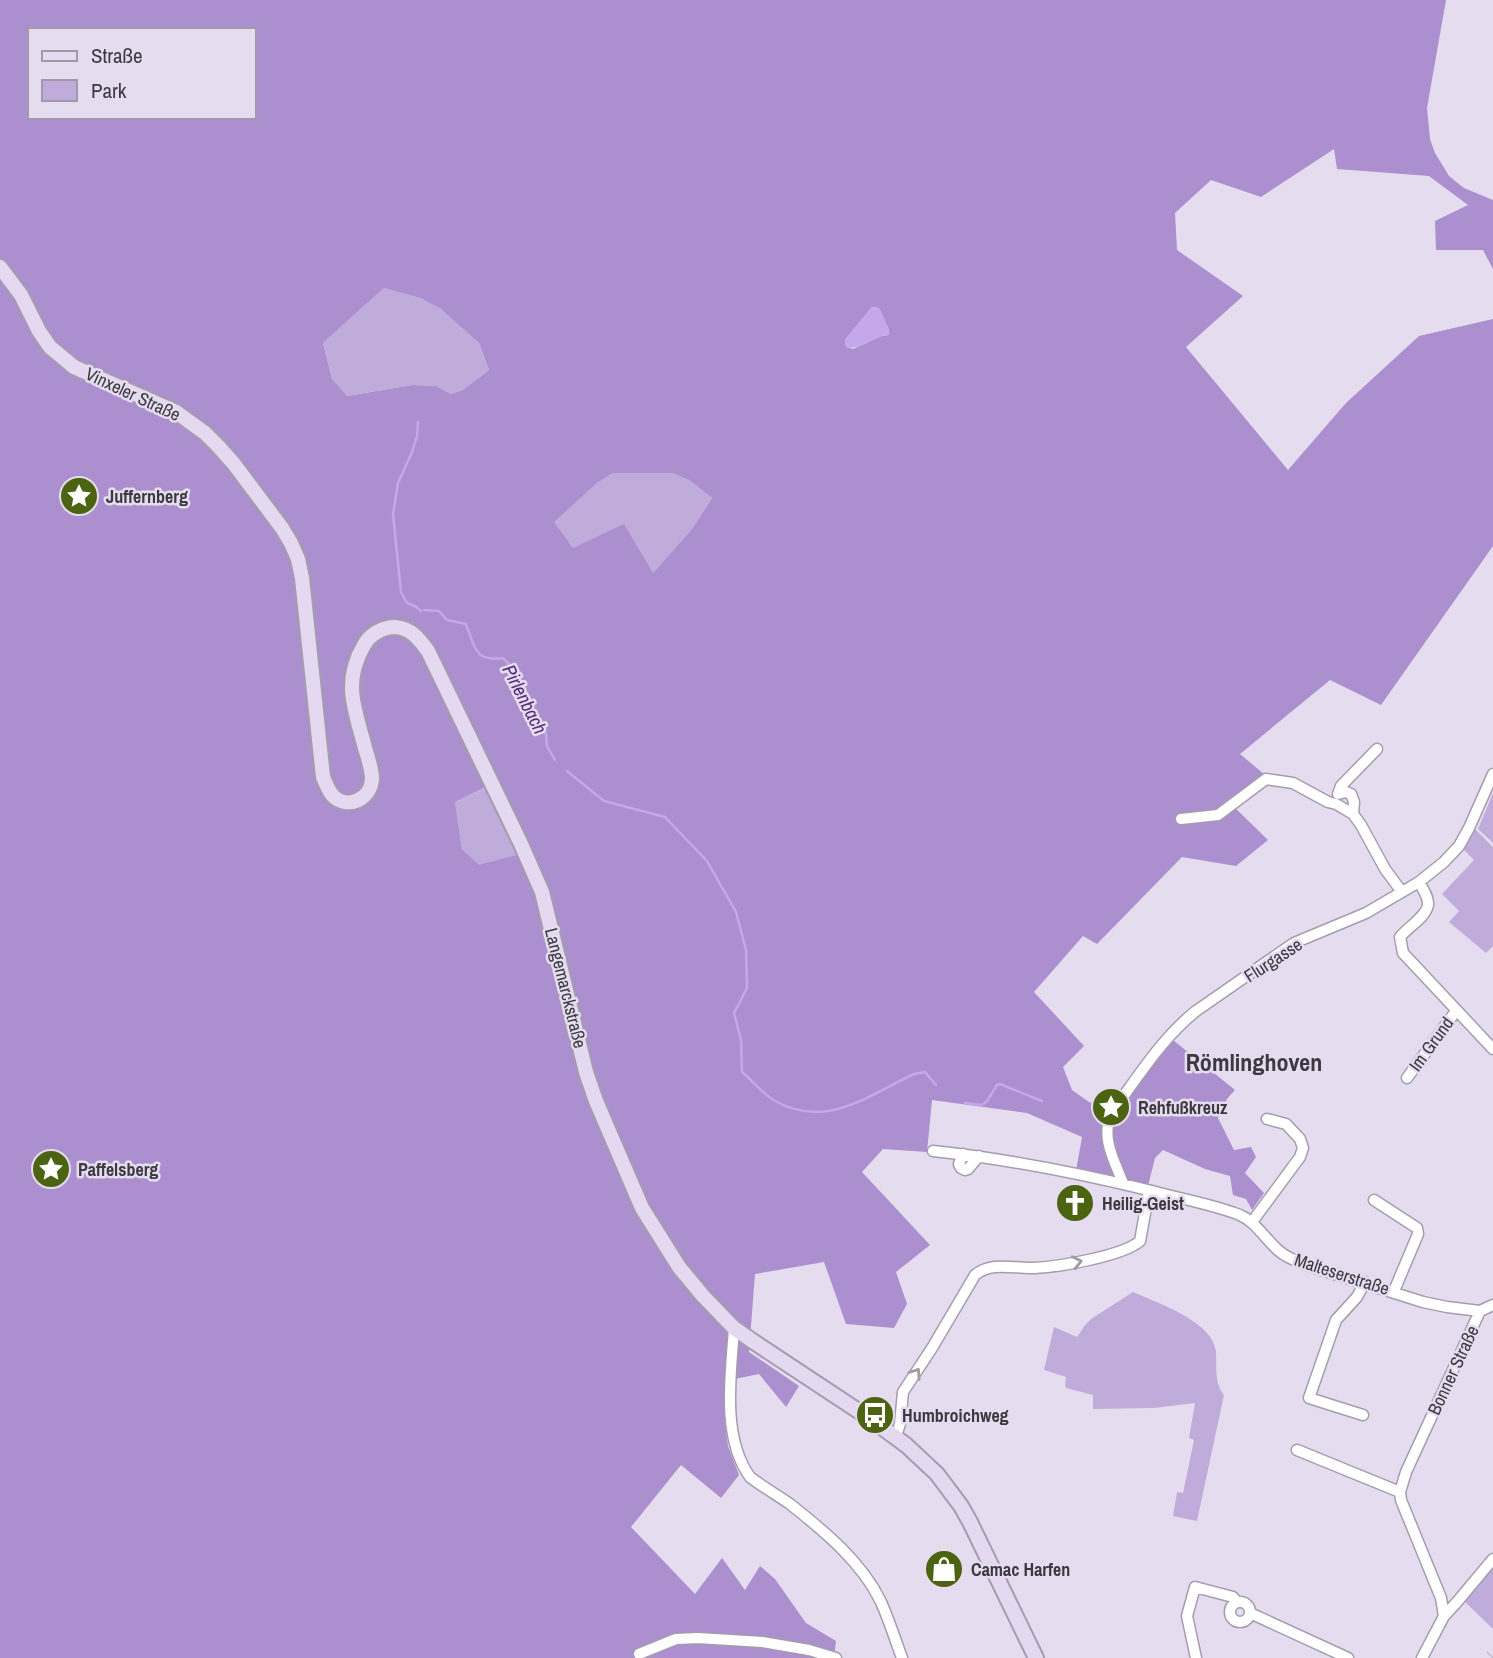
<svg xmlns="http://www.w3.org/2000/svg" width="1493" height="1658" viewBox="0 0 1493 1658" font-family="'Archivo Narrow',sans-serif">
<rect width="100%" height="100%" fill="#e5ddef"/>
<path fill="#c0acda" d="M384,288L420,298L440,307L479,343L489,370L463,390L451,394L436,386L413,385L346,396L332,379L323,343Z
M613,473H672L689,480L712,498L692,529L653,573L573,548L553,522L597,483Z
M485,788L518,855L479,866L462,849L455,802Z
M1493,793V843L1478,829Z
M1475,829L1493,847V946L1486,953L1449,922L1459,911L1442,894L1474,860L1463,849Z
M1133,1292C1158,1303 1214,1322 1216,1352C1217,1367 1214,1383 1224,1395L1197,1521L1173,1516L1177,1492L1183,1493L1194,1440L1189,1438L1195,1403L1154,1408L1093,1409V1395L1066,1388L1065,1385L1066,1377L1044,1370L1054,1327L1077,1337L1085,1325L1091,1319Z
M1493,1565V1629L1463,1600Z"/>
<path fill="#ac8fcf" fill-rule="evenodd" d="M0,0H1446L1427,108L1430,139L1435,153L1449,176L1464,188L1493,200V269L1483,250H1436L1435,221L1468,205L1429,176L1337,169L1334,149L1261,197L1211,180L1175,213L1177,250L1243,296L1186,347L1288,470L1346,403L1419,336L1493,319V546L1381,705L1330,680L1240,754L1265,775L1229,802L1268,840L1236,866L1182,857L1097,944L1083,936L1034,992L1084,1046L1063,1067L1072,1090L1089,1102L1113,1112L1168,1036L1235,1090L1227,1099L1218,1118L1234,1150L1251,1147L1256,1157L1245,1173L1264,1193L1252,1210L1246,1199L1233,1195L1230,1176L1205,1169L1163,1150L1155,1158L1147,1190L1076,1171L1082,1137L1027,1113L932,1100L927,1152L883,1149L862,1172L930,1245L896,1272L907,1304L894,1328L846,1324L824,1262L755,1274L749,1352L799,1386L786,1407L759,1374L725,1381V1423L728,1446L739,1475L721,1498L681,1465L631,1527L695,1594L722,1558L745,1590L760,1566L775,1579L806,1623L836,1641L834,1658H0ZM30,30H254V117H30ZM384,288L420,298L440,308L479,343L489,370L463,390L451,394L436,386L413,385L347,396L332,379L323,343ZM872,307L879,308L889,330V335L881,336L853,349L846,347L845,340ZM613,473H672L689,480L712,498L692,529L653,573L624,524L573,548L554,522L597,483ZM484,788L517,855L479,865L462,849L455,802Z"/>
<path fill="#c5a8ea" d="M872,307L879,308L889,330V335C874,336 861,351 846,347L845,340Z"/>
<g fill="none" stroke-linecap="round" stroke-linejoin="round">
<path stroke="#c5a8ea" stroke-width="2.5" d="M418,422L417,436L412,452L398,483L393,514L401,592L407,603L415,606L421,611
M424,610L439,611L447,620L466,624C475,647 474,662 503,658L513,668L532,714L546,734L547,746L555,760
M567,771L604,801L665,817L707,861L736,912L746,950L747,988L734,1013L741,1040L742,1072C753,1081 763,1094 775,1101C828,1130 868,1095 914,1074L925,1072L936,1085
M965,1103L982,1105L987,1101L997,1085L1000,1084L1042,1101"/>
<path stroke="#c3bccc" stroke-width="16" stroke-dasharray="16 8" stroke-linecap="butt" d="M1492,1658L1493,1657"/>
<defs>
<path id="minor" d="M1353,814L1354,802L1351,794L1346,792L1338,794L1341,786L1377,749
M1181,819L1218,815L1266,779L1293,783L1328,802L1336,804L1353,814L1361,825L1385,869L1402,892
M1419,882C1422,888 1429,897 1428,905C1426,917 1408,927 1400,937L1403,953L1493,1049
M1407,1078L1456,1011
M933,1151C1008,1159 1079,1173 1152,1191C1181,1199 1212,1204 1240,1215C1256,1222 1265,1239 1279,1251C1288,1259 1301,1263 1312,1267L1423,1302L1447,1307L1480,1311L1493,1305
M963,1154L959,1164L961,1168L965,1170L968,1169L979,1156
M1123,1183C1114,1160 1100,1137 1112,1112C1138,1077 1162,1038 1196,1011L1294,943L1366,913L1419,882L1444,862L1459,846L1469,828L1493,774
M1374,1200L1417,1228L1418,1234L1394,1291
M1252,1222L1300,1157L1303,1148L1300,1139L1286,1124L1267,1119
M734,1328C731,1374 721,1437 750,1477C763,1487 777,1495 790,1504C824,1531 862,1562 881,1602C889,1620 895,1639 902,1658
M1363,1415L1309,1398L1336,1320L1357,1297L1365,1282
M896,1436L900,1424L903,1392L932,1348L975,1275C992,1261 1014,1269 1034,1268C1058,1267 1123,1256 1140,1241L1149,1191
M1297,1450L1400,1492
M1230 1612a10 10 0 1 1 20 0a10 10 0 1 1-20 0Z
M1250,1613L1348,1658
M1444,1616L1441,1598L1401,1500L1400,1492L1406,1472L1480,1311
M639,1654L676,1639L698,1638L762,1642L809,1650L836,1658
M1196,1658L1187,1616L1195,1587L1233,1597L1237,1602
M1422,1658L1444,1616L1457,1602L1493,1559"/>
<path id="secondary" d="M0,267L21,295L39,331L50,347L74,367L176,412L205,433L219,447L234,464L282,528L291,543L298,559L302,578L323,777C326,784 328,790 333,796C348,810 371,799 372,779C372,769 368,758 365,748C355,709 342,683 364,645C370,634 383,627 395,627C411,628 419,639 428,651L521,844L542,892L586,1072L596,1101L642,1208L679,1267L703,1296L734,1328L754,1342L872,1420L906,1445L937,1474L961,1506L970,1522L1036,1658"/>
</defs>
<use href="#minor" stroke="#a49dae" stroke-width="13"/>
<use href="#secondary" stroke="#a49dae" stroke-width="18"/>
<use href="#minor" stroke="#fff" stroke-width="10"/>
<use href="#secondary" stroke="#e5d9f2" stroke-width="14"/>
</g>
<defs><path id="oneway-chevron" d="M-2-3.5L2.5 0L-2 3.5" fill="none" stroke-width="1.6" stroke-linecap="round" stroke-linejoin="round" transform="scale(1.75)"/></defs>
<g stroke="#9e9ca0">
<use href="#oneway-chevron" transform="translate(1077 1262) rotate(-13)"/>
<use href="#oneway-chevron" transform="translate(916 1373) rotate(-56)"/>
</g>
<defs>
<symbol id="sight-disc" viewBox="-11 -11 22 22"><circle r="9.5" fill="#4c6411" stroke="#e5ddef"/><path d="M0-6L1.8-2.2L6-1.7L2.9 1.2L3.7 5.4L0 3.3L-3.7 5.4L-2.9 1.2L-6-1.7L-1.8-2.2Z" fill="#fff"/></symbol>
<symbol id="church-disc" viewBox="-11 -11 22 22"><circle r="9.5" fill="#4c6411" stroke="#e5ddef"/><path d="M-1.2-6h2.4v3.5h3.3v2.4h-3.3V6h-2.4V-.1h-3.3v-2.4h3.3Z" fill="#fff"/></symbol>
<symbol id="bus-disc" viewBox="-11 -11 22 22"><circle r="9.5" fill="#4c6411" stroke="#e5ddef"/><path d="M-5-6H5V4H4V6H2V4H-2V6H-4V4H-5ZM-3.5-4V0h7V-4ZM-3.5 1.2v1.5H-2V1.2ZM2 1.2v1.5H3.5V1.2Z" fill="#fff"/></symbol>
<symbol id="shop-disc" viewBox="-11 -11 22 22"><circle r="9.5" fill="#4c6411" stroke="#e5ddef"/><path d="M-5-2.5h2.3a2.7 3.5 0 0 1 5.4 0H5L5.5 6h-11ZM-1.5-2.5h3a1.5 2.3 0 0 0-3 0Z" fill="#fff"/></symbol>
</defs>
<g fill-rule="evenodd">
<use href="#sight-disc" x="57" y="474" width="44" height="44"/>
<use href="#sight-disc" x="1089" y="1085" width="44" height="44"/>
<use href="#sight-disc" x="29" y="1147" width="44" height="44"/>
<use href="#church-disc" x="1053" y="1181" width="44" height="44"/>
<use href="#bus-disc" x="853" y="1393" width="44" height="44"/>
<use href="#shop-disc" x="922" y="1547" width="44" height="44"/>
</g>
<g text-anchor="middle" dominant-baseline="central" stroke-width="5" stroke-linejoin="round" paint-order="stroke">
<g font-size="18" fill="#3c3940" stroke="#e5ddef">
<text transform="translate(133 394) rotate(25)">Vinxeler Straße</text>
<text transform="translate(1273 960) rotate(-33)">Flurgasse</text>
<text transform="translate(566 988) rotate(76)">Langemarckstraße</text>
<text transform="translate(1431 1044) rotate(-54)">Im Grund</text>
<text transform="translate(1342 1274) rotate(18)">Malteserstraße</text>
<text transform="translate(1453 1370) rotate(-65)">Bonner Straße</text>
</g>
<g font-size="18" font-weight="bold" fill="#3c3940" stroke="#e5ddef" text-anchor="start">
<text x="106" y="496">Juffernberg</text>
<text x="1138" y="1107">Rehfußkreuz</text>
<text x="78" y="1169">Paffelsberg</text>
<text x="1102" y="1203">Heilig-Geist</text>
<text x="902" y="1415">Humbroichweg</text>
<text x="971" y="1569">Camac Harfen</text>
</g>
<g font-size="19" font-style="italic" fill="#532c78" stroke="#e5ddef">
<text transform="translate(525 699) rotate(63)">Pirlenbach</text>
</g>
<g font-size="24" font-weight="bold" fill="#3c3940" stroke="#e5ddef">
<text x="1254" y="1062">Römlinghoven</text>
</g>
</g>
<rect x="28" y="28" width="228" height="91" fill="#e5ddef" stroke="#a19ba9" stroke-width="2"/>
<rect x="42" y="51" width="35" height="10" fill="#e5d9f2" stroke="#a19ba9" stroke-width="2"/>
<text x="91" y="63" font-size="21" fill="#3c3940">Straße</text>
<rect x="42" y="80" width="35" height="21" fill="#c0acda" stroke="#a19ba9" stroke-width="2"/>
<text x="91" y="98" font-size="21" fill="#3c3940">Park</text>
</svg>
